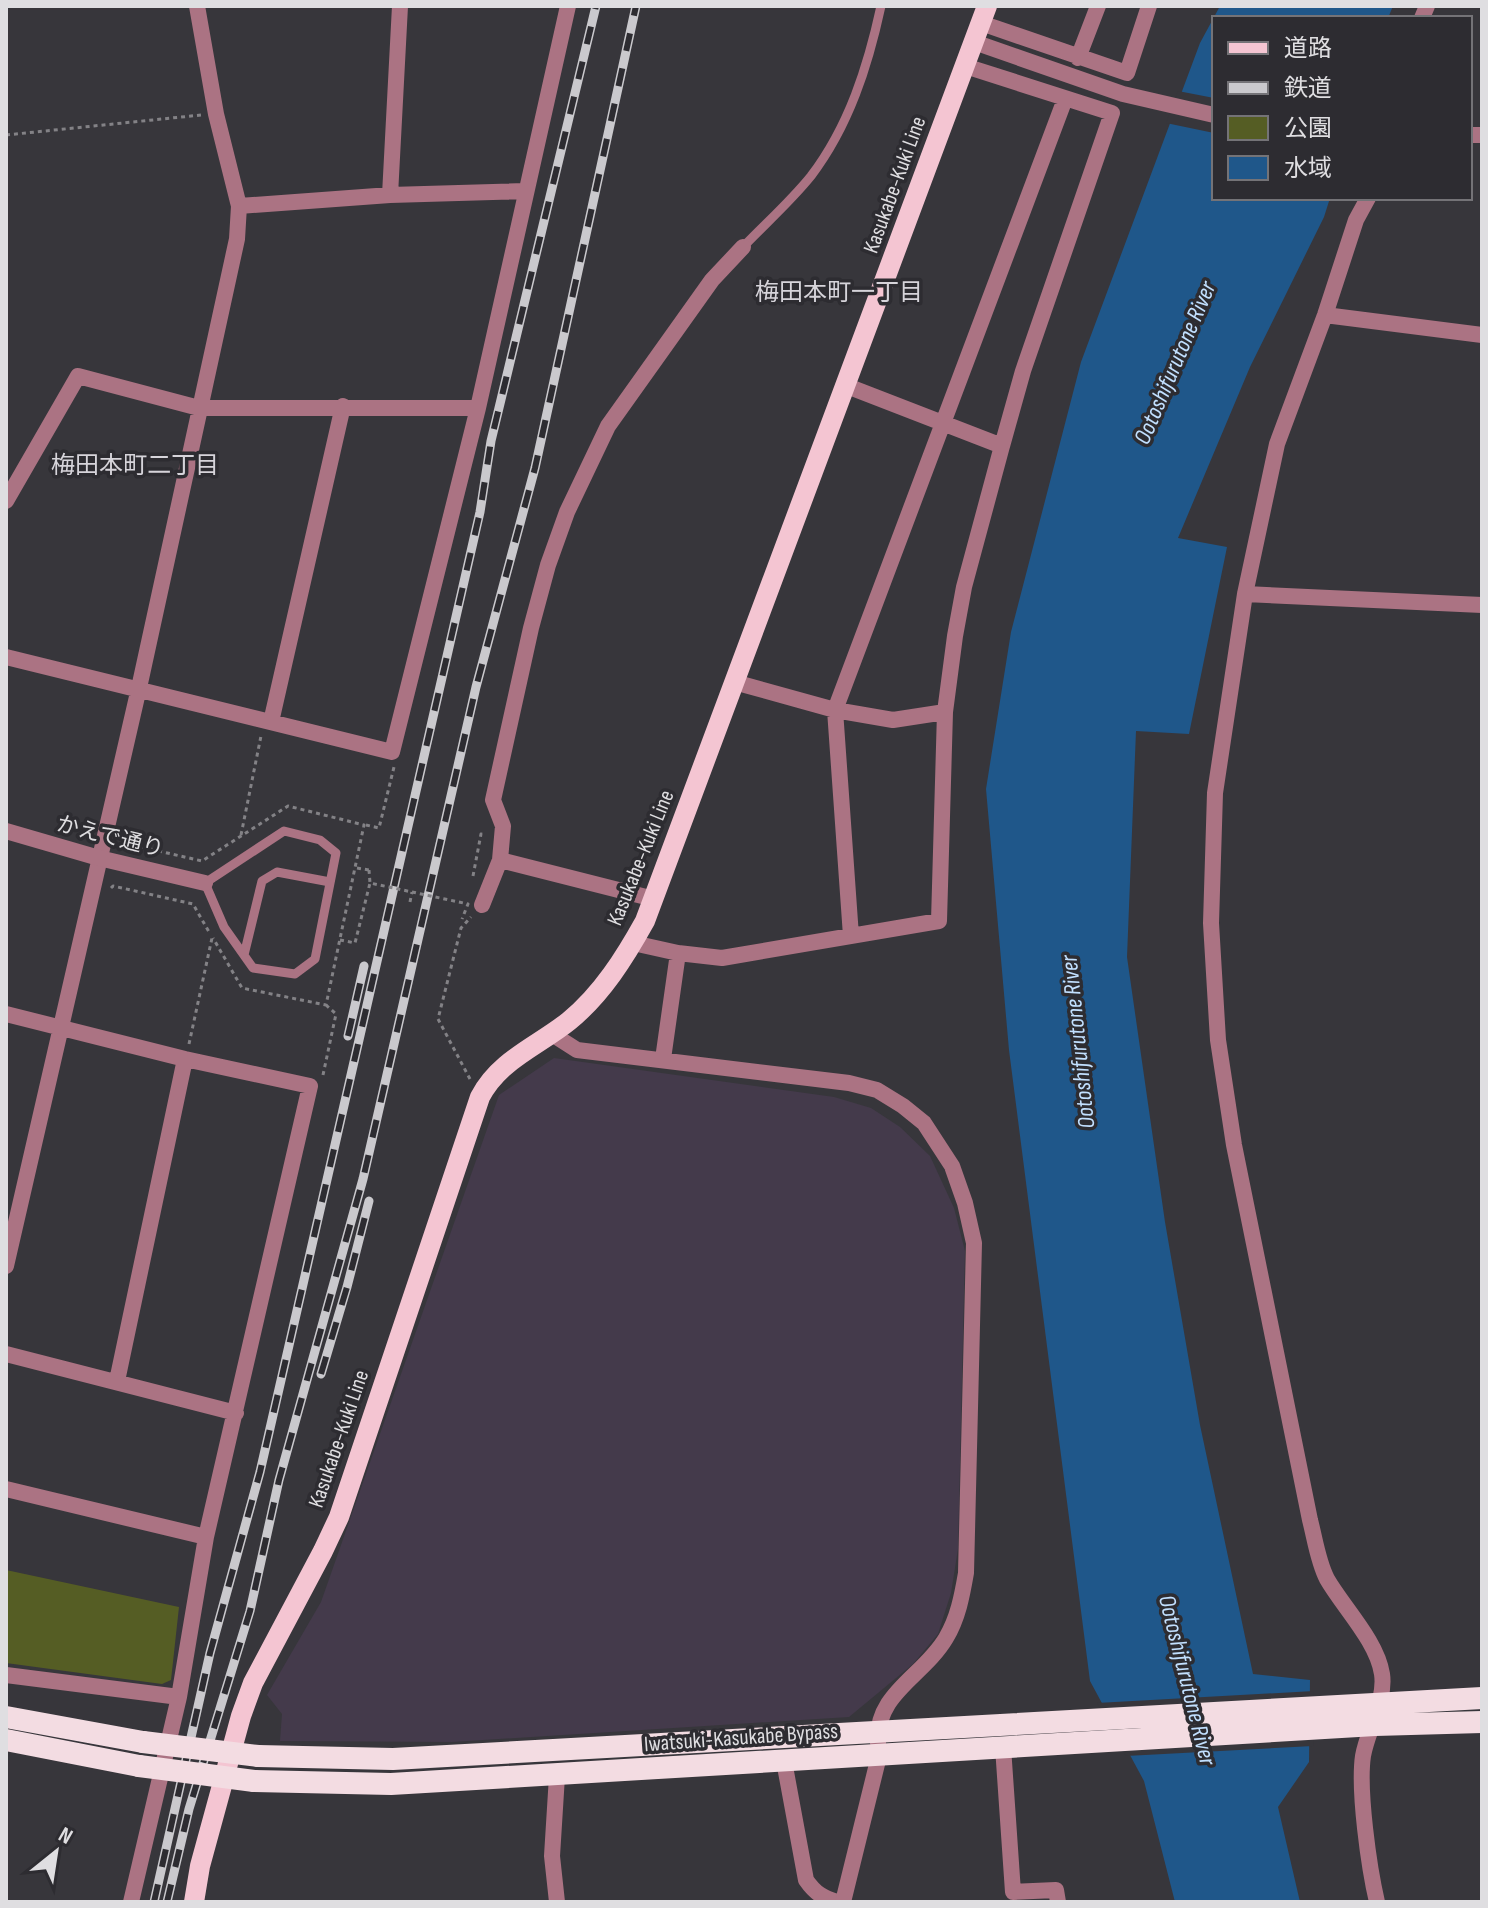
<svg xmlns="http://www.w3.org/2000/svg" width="1488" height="1908" viewBox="0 0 1488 1908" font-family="'Sofia Sans Condensed','Noto Sans JP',sans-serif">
<rect width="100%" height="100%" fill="#37363b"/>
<path fill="#443a4b" d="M554,1058L834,1097L871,1108L900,1127L930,1156L954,1208L965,1251L958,1549L951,1593L938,1634L913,1664L849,1717L452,1742L280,1741L282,1714L267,1695L321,1602L499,1095Z"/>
<path fill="#555d24" d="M6,1570L179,1607L171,1680L162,1684L6,1663Z"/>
<path fill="#1f578a" d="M1220,6H1393L1388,18H1214V198H1330L1324,217L1250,367L1178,538L1227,547L1189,734L1136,731L1127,957L1165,1222L1200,1425L1253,1674L1310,1680L1309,1762L1278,1807L1300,1902H1175L1144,1781L1090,1681L1009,1050L986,789L1011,632L1081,362L1200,43Z"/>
<path fill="#37363b" d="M1178,91L1214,98V133L1166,123Z
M1314,1691L1313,1746L1126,1756L1097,1703Z"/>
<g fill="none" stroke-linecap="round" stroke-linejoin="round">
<path stroke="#838286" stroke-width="3" stroke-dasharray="4 4" stroke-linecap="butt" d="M6,135L201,115
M366,825L379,828L394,767
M241,835L261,736
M121,839L124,843L202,861L288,806L364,825L326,1005L242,988L213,938
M357,868L369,870
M473,876L481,834L486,835
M111,888L113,886L193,904L209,932
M410,902L412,892
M340,940L355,943L370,883
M189,1044L212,938
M323,1075L336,1014L326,1005
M470,1079L438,1019L461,928L471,917"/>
<path stroke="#ab7383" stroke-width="9" d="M743,247C765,224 791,201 811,176C849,126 868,66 881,6
M284,831L320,840L336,853L315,959L295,974L253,968L224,927L205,883Z
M244,955L262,881L277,872L330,882"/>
<path stroke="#ab7383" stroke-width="16" d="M1422,18L1427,6
M981,23L1127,73L1149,6
M1078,58L1098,6
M965,66L1112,113L1023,371L1002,446
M390,195L400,6
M1368,198L1356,220L1325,315L1277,444L1245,594L1215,793L1211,923L1218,1040L1234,1145L1310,1520C1315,1539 1318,1562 1327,1579C1343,1607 1377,1641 1382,1674C1386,1700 1367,1732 1363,1756C1358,1790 1369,1868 1377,1902
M239,206L390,195L525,191
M1325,315L1482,335
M6,501L78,376L199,408H478
M1245,594L1482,605
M6,657L392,752L478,408L568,6
M734,682L835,710L893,720L945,712L955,636L964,587L1002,446L847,386
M271,722L343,406
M500,860L654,899
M482,905L500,860L503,826L493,800L531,628L548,565L567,512L608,426L712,280L743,247
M851,936L835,710L1065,99
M633,943L678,953L722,958L939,921L945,712
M6,1014L185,1059L310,1086L206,1537L179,1697L131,1902
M552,1034L577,1050L849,1083L877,1090L903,1106L924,1123L952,1166L965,1203L974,1243L966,1573C962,1596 958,1618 946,1638C923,1677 875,1693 878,1743
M663,1059L678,953
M6,1266L139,688L237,239L239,206L216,114L197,6
M6,1354L236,1413
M117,1381L185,1059
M6,1489L206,1537
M6,1675L179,1697
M1003,1747L1013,1892L1056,1890L1058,1902
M784,1761L806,1880C815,1893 823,1898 837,1902
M557,1776L552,1856L557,1902"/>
<path stroke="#ab7383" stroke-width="16" d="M974,42L1123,94L1214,115
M1470,135H1482
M6,831L99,858L205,883
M843,1902L879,1756"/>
<path stroke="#f4c5d2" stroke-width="20" d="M194,1902L200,1866L241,1716L253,1683L323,1551L339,1517L480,1097C499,1060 538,1046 569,1021C602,994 625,957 645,921L987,6"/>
<path stroke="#f3dce2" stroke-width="22" d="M6,1717L143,1742
M6,1740L139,1766
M258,1756L393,1759L1482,1698
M254,1781L391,1784L1375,1725L1482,1722"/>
<defs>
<path id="rail" d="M348,1036L364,966
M321,1374L347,1287L369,1201
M154,1902L210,1653L260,1472L480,512L491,441L596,6
M167,1902L189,1809L250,1611L279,1480L363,1179L476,687L535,468L636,6"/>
</defs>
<use href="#rail" stroke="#cac9cd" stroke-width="9"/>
<use href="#rail" stroke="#2d2c31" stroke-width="6" stroke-dasharray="18" stroke-linecap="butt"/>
<path stroke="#838286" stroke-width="3" stroke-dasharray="4 4" stroke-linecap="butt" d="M369,870L370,883L468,904L462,919"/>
<path stroke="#f3dce2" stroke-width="22" d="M143,1742L258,1756
M139,1766L254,1781"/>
</g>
<g text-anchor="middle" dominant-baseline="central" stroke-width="7" stroke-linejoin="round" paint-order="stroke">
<g font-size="22" fill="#dfdee1" stroke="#2d2c31">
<text transform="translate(895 185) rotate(-70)">Kasukabe-Kuki Line</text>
<text transform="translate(110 837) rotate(14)">かえで通り</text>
<text transform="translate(641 858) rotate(-68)">Kasukabe-Kuki Line</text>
<text transform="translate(339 1439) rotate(-71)">Kasukabe-Kuki Line</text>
<text transform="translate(741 1738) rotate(-4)">Iwatsuki-Kasukabe Bypass</text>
</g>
<g font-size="24" fill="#d6d4da" stroke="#2d2c31">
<text x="839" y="292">梅田本町一丁目</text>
<text x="135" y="465">梅田本町二丁目</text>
</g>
<g font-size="24" font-style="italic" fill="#c2e0ff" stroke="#2d2c31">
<text transform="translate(1175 363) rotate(-67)">Ootoshifurutone River</text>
<text transform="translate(1078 1042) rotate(-96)">Ootoshifurutone River</text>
<text transform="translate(1187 1680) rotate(76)">Ootoshifurutone River</text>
</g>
</g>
<rect width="1488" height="1908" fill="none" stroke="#dfdee1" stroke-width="16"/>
<rect x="1212" y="16" width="260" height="184" fill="#2d2c31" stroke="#747377" stroke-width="2"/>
<rect x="1228" y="42" width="40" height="12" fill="#f4c5d2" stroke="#747377" stroke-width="2"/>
<text x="1284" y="56" font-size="24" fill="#dfdee1">道路</text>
<rect x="1228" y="82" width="40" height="12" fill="#cac9cd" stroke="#747377" stroke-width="2"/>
<text x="1284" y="96" font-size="24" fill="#dfdee1">鉄道</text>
<rect x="1228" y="116" width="40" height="24" fill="#555d24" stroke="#747377" stroke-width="2"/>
<text x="1284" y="136" font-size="24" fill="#dfdee1">公園</text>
<rect x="1228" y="156" width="40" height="24" fill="#1f578a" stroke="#747377" stroke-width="2"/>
<text x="1284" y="176" font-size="24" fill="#dfdee1">水域</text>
<g transform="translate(56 1852) rotate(30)" stroke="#2d2c31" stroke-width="6" paint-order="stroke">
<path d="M0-6L14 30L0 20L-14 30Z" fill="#dfdee1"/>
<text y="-12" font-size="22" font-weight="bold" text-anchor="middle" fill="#dfdee1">N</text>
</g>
</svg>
